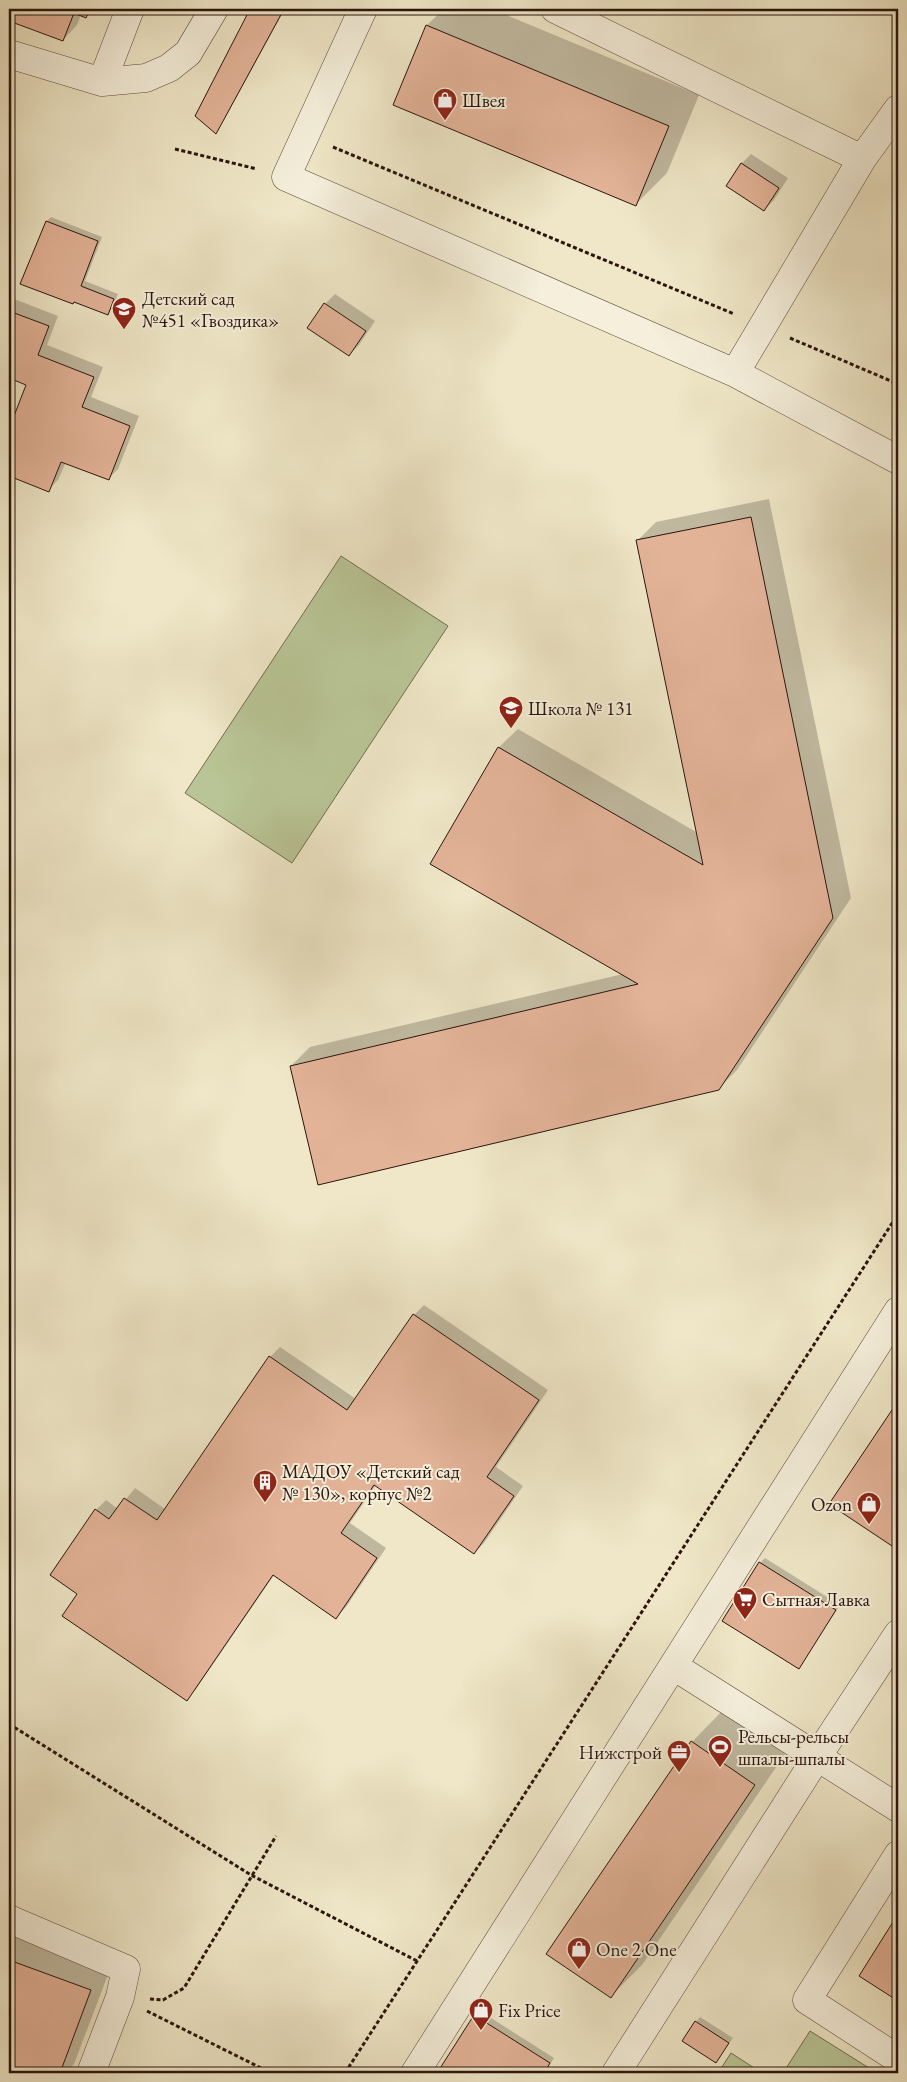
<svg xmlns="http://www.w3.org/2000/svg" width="907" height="2082" viewBox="0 0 907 2082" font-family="'EB Garamond',serif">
<rect width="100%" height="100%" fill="#efe7c7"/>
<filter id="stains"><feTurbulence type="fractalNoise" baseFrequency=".004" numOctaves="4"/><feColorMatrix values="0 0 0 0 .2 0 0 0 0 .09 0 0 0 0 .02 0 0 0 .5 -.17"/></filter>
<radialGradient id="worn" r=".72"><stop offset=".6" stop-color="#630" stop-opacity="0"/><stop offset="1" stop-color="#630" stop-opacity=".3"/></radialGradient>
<path fill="#b9c596" stroke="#726d52" d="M341,556L448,626L292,863L185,793Z
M810,2031L877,2073H783Z
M731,2053L762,2073H718Z"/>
<path fill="#0003" d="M9,9H94L86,17L81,15L77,25L63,40L13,22L9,26Z
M252,9H285L220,127L216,132L197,115Z
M444,9H492L699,95L667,173L636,204L395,104L427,25Z
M751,154L788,178L774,200L764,210L741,164Z
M51,217L102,237L85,281L118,294L112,309L107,313L75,301L47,221Z
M335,294L375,321L359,345L349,355L325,304Z
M9,297L58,316L47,345L103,367L91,397L139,416L118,469L108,479L66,462L58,480L48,490L9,475V428H10L27,384L9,377Z
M769,499L851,898L737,1070L718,1089L291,1066L310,1047L623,974L432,864L499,747L518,729L698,833L638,540L656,522Z
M424,1305L548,1390L496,1467L523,1486L484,1543L474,1553L376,1485L350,1523L386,1548L346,1607L336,1617L274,1575L196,1689L186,1699L79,1594L96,1510L106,1500L118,1509L135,1488L165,1509L270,1357L280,1347L356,1399L414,1315Z
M898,1403V1549L831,1504Z
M765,1558L840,1605L798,1668L760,1563Z
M722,1711L785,1754L642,1965L611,1996L692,1742Z
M898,1916V2000L860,1976Z
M9,1934L109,1972L74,2064L65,2073H29L9,2066Z
M480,2011L554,2058L545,2073H439Z
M700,2017L733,2038L720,2056L696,2022Z"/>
<path fill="#e3b398" stroke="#2b150d" d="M9,9H90L86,18L74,13L63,41L9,21Z
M250,9H284L216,134L195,116Z
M426,25L669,126L636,206L393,105Z
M741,163L779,188L764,211L726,186Z
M46,221L98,241L81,286L114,299L108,315L74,302L73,304L20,284Z
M324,303L366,331L349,356L307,328Z
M9,311L49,326L38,355L94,377L82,407L130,426L109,480L61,462L49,492L9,476V429L26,385L9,378Z
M751,517L833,918L719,1090L318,1185L290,1066L638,984L430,864L498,747L703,865L636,540Z
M413,1314L539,1400L487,1477L514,1496L474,1554L374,1485L341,1533L377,1558L336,1619L273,1575L187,1701L62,1616L77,1594L50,1575L95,1509L109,1519L124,1498L157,1520L269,1356L347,1410Z
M898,1401V1550L829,1504Z
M759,1562L836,1610L799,1669L722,1621Z
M691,1741L755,1785L611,1998L546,1954Z
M898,1914V2001L859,1976Z
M9,1960L91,1990L60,2073H26L9,2067Z
M474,2015L550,2063L544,2073H437Z
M695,2021L729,2043L716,2063L682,2041Z"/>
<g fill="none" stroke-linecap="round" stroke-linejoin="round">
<defs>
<path id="minor" d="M363,9L286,177L735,373L898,460
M555,9L862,159
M9,54L102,82L146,78L169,68L188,53L214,9
M102,82L130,9
M735,373L862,159L898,109
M675,1667L898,1808
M898,1855L807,2000L898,2059
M9,1919L126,1969L120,1997L91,2073
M415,2073L898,1311
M616,2073L817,1757L898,1634"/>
</defs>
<use href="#minor" stroke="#5c4a3c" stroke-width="29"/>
<path stroke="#2b150d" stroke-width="3" stroke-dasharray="4 2.5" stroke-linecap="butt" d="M333,147L734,314
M175,149L257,169
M790,338L898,384
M9,1724L251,1875L419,1962
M150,1999L163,2000L184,1988L276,1836
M147,2011L271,2073
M345,2073L898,1214"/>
<use href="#minor" stroke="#f5efdb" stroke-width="28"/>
</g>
<defs>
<symbol id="shop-pin" viewBox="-11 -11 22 30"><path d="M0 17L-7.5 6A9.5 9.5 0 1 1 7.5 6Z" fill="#8f2418" stroke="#f5efdb"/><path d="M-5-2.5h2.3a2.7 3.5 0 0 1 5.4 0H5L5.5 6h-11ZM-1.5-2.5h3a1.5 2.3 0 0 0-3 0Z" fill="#fff"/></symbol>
<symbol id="school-pin" viewBox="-11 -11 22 30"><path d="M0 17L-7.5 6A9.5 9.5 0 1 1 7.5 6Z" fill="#8f2418" stroke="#f5efdb"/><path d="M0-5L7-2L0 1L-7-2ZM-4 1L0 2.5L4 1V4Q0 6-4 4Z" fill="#fff"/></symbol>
<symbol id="building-pin" viewBox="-11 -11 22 30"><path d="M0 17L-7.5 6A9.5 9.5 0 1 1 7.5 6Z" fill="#8f2418" stroke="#f5efdb"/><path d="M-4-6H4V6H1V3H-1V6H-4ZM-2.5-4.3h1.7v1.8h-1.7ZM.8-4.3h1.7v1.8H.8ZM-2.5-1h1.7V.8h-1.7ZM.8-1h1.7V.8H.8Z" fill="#fff"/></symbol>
<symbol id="supermarket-pin" viewBox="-11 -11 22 30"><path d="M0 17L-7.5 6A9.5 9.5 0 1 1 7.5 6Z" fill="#8f2418" stroke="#f5efdb"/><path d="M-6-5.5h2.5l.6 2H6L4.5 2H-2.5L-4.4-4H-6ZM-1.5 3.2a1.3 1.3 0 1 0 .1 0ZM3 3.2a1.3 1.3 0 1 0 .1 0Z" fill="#fff"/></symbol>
<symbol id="stadium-pin" viewBox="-11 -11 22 30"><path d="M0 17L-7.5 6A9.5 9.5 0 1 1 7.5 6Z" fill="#8f2418" stroke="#f5efdb"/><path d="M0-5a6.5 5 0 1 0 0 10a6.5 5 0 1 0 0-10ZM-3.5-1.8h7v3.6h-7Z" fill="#fff"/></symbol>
<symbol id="office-pin" viewBox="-11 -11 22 30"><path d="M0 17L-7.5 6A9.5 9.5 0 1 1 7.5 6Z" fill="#8f2418" stroke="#f5efdb"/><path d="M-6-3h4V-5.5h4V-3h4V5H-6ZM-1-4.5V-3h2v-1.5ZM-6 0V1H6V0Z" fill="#fff"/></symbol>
</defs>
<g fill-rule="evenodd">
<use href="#shop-pin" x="431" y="86" width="28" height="38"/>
<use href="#school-pin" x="110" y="295" width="28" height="38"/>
<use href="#school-pin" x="497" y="694" width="28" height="38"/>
<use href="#building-pin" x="251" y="1468" width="28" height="38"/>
<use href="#shop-pin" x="855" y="1490" width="28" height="38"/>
<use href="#supermarket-pin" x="731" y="1585" width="28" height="38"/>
<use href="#stadium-pin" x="706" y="1733" width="28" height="38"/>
<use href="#office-pin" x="665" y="1738" width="28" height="38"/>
<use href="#shop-pin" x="565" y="1935" width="28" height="38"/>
<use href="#shop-pin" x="467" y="1996" width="28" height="38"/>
</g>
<g text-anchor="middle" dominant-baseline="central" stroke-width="4" stroke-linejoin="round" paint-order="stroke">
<g font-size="19" fill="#2b150d" stroke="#f5efdb" text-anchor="start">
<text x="462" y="100">Швея</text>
<text x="142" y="298">Детский сад<tspan x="142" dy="22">№451 «Гвоздика»</tspan></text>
<text x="528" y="708">Школа № 131</text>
<text x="282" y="1471">МАДОУ «Детский сад<tspan x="282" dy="22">№ 130», корпус №2</tspan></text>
<text x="852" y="1504" text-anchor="end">Ozon</text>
<text x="762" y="1599">Сытная Лавка</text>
<text x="738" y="1736">Рельсы-рельсы<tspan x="738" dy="22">шпалы-шпалы</tspan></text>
<text x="662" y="1752" text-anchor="end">Нижстрой</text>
<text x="596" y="1949">One 2 One</text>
<text x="498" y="2010">Fix Price</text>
</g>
</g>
<rect width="907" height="2082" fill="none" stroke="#efe7c7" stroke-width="30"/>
<rect x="10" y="10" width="887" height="2062" fill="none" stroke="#2b150d" stroke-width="2.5"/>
<rect x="15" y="15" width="877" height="2052" fill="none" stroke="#2b150d"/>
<rect width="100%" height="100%" filter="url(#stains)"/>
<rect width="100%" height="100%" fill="url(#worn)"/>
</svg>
